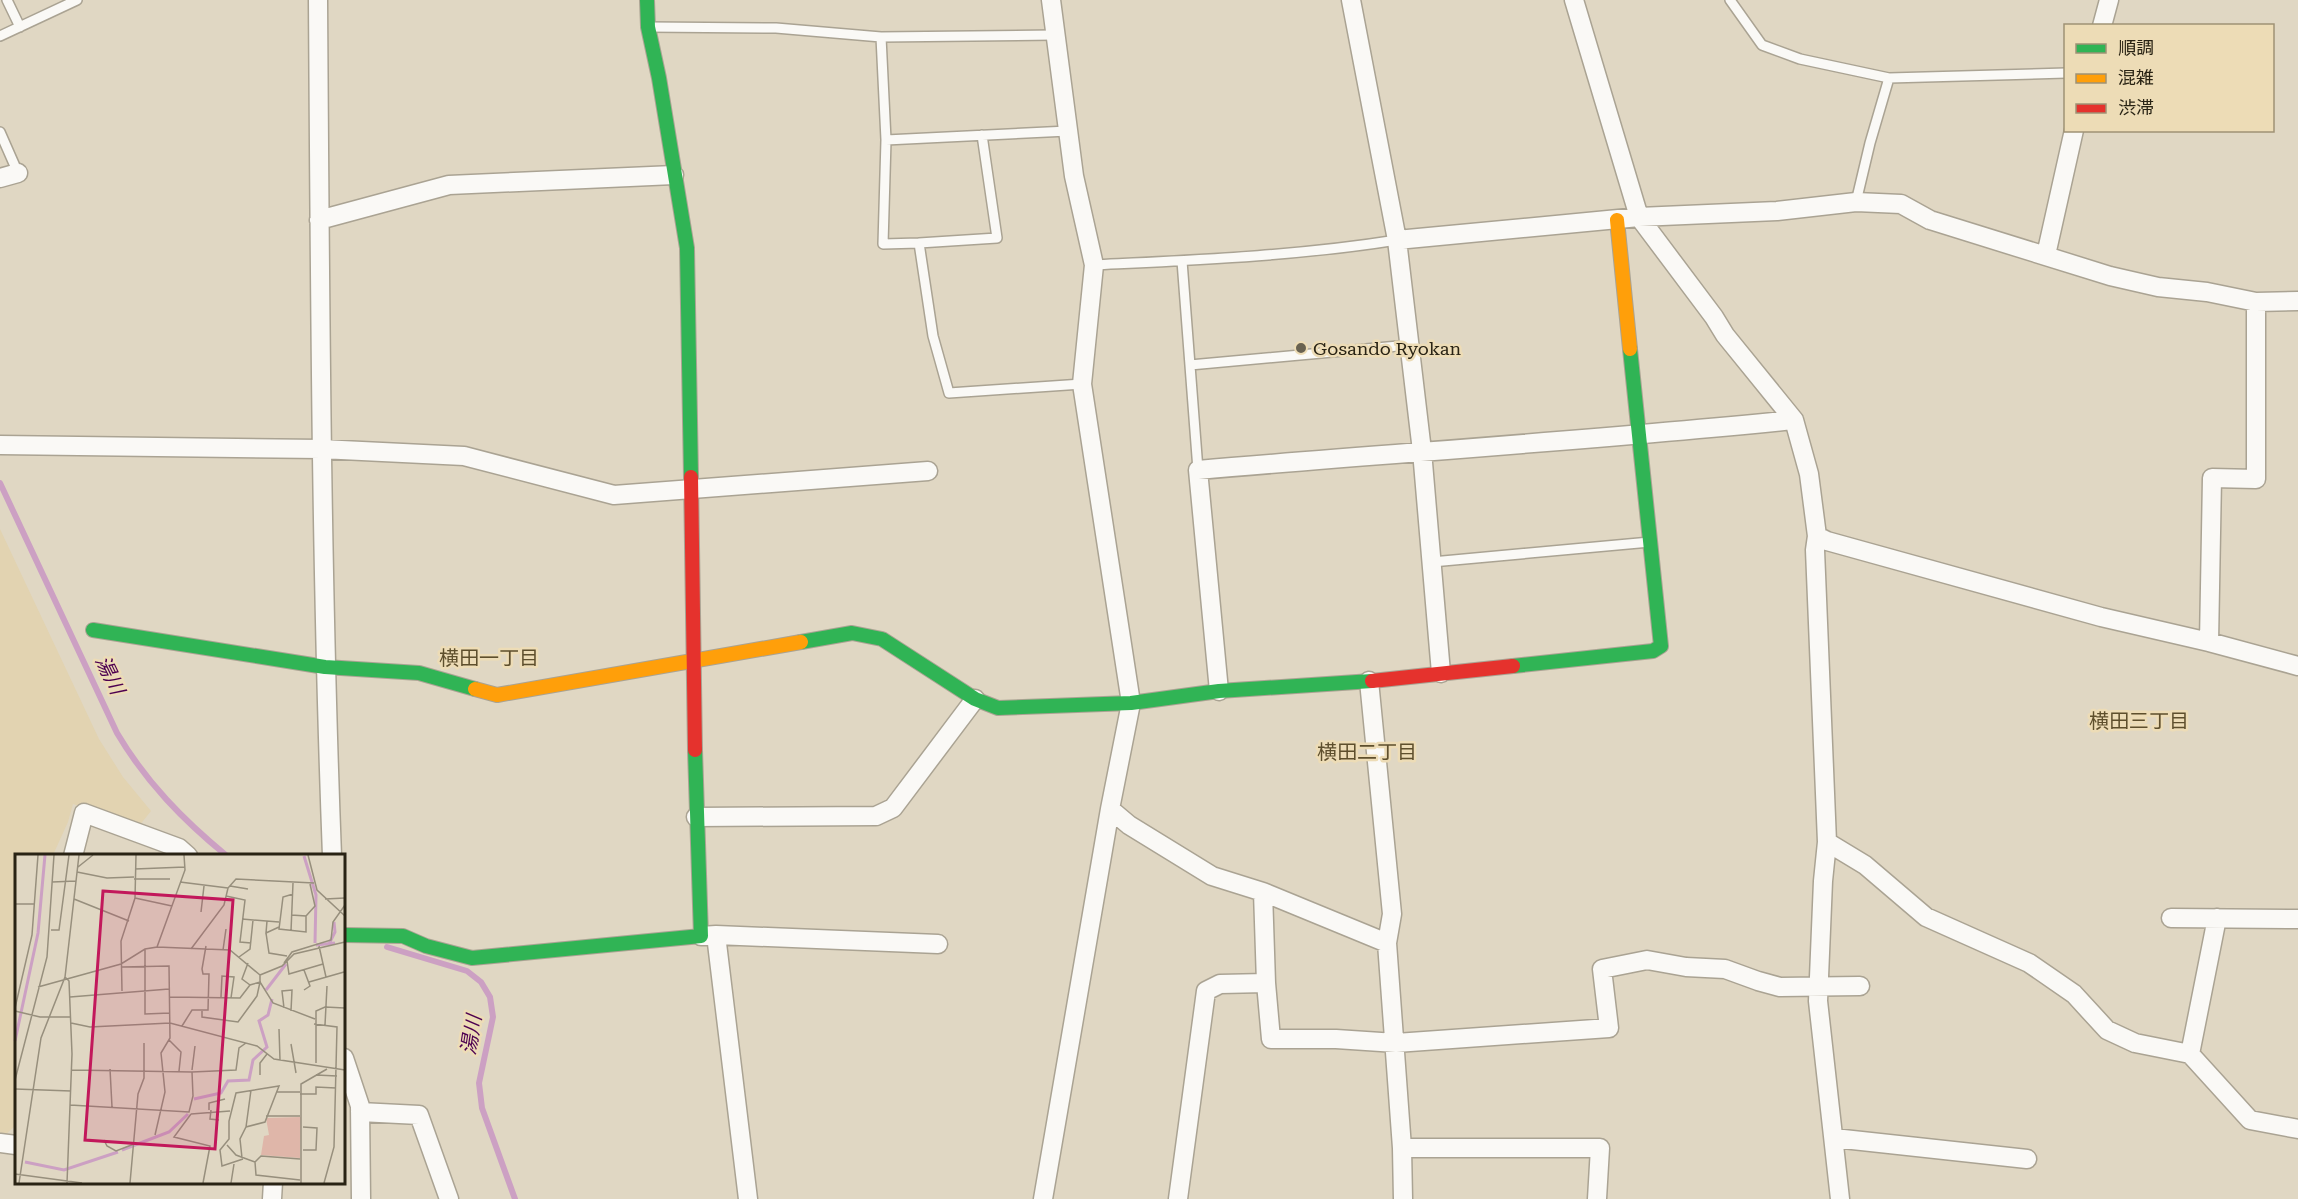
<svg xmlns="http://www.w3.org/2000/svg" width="2298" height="1199" viewBox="0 0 2298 1199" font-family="'Roboto Serif','Noto Sans JP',serif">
<rect width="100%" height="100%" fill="#e0d7c3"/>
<path fill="#e2d3b1" d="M0,529L99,739L123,777L151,811L139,826L73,804L68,822L53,855L16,856V1125L3,1137H0Z"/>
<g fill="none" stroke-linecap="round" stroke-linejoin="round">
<path stroke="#cca0c3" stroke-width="6" d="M0,483L117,733C146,782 183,820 227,856
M387,947L467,971L481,982L490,997L493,1017L479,1083L482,1108L515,1199"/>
<defs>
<path id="lane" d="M7,0L20,27
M1730,0L1762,45L1800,59L1889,78L2066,73
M648,27L776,28L881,37L1054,35
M0,36L77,0
M881,37L886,140
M1068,131L886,140L883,244L919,243L933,336L949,393L1082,384
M0,132L18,173
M1856,202L1870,143L1889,78
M919,243L997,238L982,135
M1182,261L1198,470
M1094,265C1195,260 1297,256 1397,240
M1190,365L1409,345
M1432,562L1650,542"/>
<path id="street" d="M318,0C320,285 321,570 332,856
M1351,0L1397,240L1422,451L1441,673
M1574,0L1639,217L1714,317L1725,335L1794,420L1809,474L1817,536L1827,541L2101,617L2209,642L2298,666
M2102,26L2109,0
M0,178L18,173
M319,220L449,185L674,175
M1397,240L1639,217L1777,211L1856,202L1901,204L1930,220L2110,276L2158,287L2207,292L2256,302L2298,301
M2046,255L2074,130
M0,445L321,449L464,456L614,495L928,471
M1817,536L1815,550L1827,842L1823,881L1818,1001L1840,1199
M2209,642L2212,478L2256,479V302
M1369,681L1392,914L1387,943L1402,1148L1403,1199
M1219,691L1198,470C1396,453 1596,440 1794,420
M1110,809L1129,825L1212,876L1263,892L1266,983L1271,1039H1336L1396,1043L1609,1028L1602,969L1647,960L1686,967L1725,969L1758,981L1780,987L1860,986
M696,817L876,816L893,808L975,699
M1827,842L1865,865L1926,917L2029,963L2074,994L2107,1030L2135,1043L2190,1054L2250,1120L2298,1129
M73,856L84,813L179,848L188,856
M1263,892L1387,943
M2171,918L2298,919
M716,935L938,944
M701,936L716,935L748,1199
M2190,1054L2217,918
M344,1058L360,1106L361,1199
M360,1112L419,1115L449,1199
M1834,1138L2027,1159
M0,1143L16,1145
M1402,1148H1600L1597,1199
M272,1199L273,1182
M1043,1199L1110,809L1131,703L1082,384L1094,265L1074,176L1051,0
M1178,1199L1206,991L1220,984L1266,983"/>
<path id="fast" d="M647,0L648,27L659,78L687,248L691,477
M93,630L325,667L419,673L475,689
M801,642L852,633L882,639L975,699L998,708L1131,703L1219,691L1372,681
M1513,666L1653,651L1661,646L1630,349
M344,935L403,936L426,946L472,958L701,936L695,750"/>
<path id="slow" d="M1617,220L1630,349
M475,689L497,695L801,642"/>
<path id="jam" d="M691,477L695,750
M1372,681L1513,666"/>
</defs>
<use href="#lane" stroke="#aaa393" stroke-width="12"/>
<use href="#street" stroke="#aaa393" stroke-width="21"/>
<use href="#fast" stroke="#aaa393" stroke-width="16"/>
<use href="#slow" stroke="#aaa393" stroke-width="16"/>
<use href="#jam" stroke="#aaa393" stroke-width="16"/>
<use href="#lane" stroke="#faf9f6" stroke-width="9"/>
<use href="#street" stroke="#faf9f6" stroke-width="18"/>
<use href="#fast" stroke="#30b455" stroke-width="14"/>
<use href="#slow" stroke="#ff9f0a" stroke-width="14"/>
<use href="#jam" stroke="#e5322d" stroke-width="14"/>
</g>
<circle fill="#696251" stroke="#eddcb6" stroke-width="2" cx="1301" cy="348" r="6"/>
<g text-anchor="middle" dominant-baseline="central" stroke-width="5" stroke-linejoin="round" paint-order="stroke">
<g font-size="18" fill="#292314" stroke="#eddcb6" text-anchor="start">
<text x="1313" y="348">Gosando Ryokan</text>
</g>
<g font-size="20" fill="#5e4f2d" stroke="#eddcb6">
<text x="489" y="658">横田一丁目</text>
<text x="2139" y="721">横田三丁目</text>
<text x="1367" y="752">横田二丁目</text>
</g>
<g font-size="20" font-style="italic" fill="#4d0050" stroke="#eddcb6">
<text transform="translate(110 675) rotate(64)">湯川</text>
<text transform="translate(471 1035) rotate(-81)">湯川</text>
</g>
</g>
<g transform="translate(15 854)">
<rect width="330" height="330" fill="#e0d7c3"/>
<path d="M286,263L285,304L246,301L249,282L254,281L251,264Z" fill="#dfb6a9"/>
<path fill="none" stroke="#cca0c3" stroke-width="3" d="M289,2L301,41L300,89M314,90L320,78L319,68M301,91L320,89M251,136L271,110M0,187L23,79L30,1M179,245L206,239L213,227L234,226L238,206L252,193L244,167L253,161L257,145M107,296L154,278L173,260M10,308L49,316L103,298"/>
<path fill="none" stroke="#978f7d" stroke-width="1.5" d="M293,1L302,36L330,62M63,13L78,1M120,15L170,13M62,18L92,24L119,23M119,25H155M37,28L61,27M165,28L213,34M215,32L233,35M211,42L230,46L225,88L236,89M120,44L157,52M59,45L114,67M310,45L330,44M0,50H19M186,58L189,32M276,61L291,62V78L264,75L268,43L278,40M291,62L300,52L295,30M227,65L264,68M252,67L251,79L264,73M36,76H44L54,1M276,77L278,29M251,79L254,99L272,102M304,92L311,123M142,93L215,96L245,121V128L258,149L300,165M130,95V160L155,159M176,95L209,51L213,34L221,25L299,29M208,96L211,75M224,103L235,95L238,66M272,107L274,120L308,110M233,109L227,125L235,131M269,109L277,98L316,86L318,68L330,51M107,113L154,112L155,184L146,199L150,238L140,281M245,121L267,112L279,100L330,88M50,123L54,127L57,200L52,329M294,128L329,118M23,133L106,110L130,95L142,93L170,16L169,1M289,136L295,132L289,116M107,137L106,87L120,44L121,1M55,143L154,135M155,143L225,144L235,131L245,128L242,142L223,168L187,163V157M206,143L207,122L219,123L216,144M0,154L17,81L23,1M269,154L267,137L277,136L276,157M0,157L25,163H56M56,169L75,173L155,169L242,192L259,205L330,216M299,170L322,173L319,293L309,329M310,171L312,132M167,172L177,156H193L194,120H188L187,115L191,92M264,175L265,206M154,186L166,198L164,217M276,190L281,219M301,209V157L310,153L330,154M95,215L97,253M177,216L180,192M177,218L221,216L224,194L231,189M245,221V209L252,200M301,221L322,222M0,226L32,103L39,1M0,235L56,237M261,238H285M285,240H301V233L321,234M55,251L174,258L178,242L177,218L57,216M194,256V249L210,245M196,256L195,265L204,266M176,260L159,283L195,292L188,329M176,260L215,257M251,262H285M231,273L236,236M288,273L302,274L301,296H288M89,286L92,292L101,297L119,290M212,291L221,301L240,308L241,321L285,326M227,304L225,285L231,273L250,268L264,232L221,239L214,267V285L205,296L207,312L228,305M240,308L246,302L285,305M0,320L67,329M4,329L26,184L50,123L64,1M115,329L123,240L129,224V189M216,329L219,310M286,329V230L312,215"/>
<path fill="#c2185b" fill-opacity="0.15" stroke="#c2185b" stroke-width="3" d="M88,37L218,46L200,295L70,286Z"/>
<rect width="330" height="330" fill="none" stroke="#292314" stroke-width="3"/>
</g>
<rect x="2064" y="24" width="210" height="108" fill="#eddcb6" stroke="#9f9275" stroke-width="1.5"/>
<rect x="2076" y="44" width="30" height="9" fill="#30b455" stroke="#9f9275" stroke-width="1.5"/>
<text x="2118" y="54" font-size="18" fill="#292314">順調</text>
<rect x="2076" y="74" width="30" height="9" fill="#ff9f0a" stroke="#9f9275" stroke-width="1.5"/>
<text x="2118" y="84" font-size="18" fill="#292314">混雑</text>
<rect x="2076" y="104" width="30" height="9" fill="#e5322d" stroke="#9f9275" stroke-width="1.5"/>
<text x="2118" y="114" font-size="18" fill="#292314">渋滞</text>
</svg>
